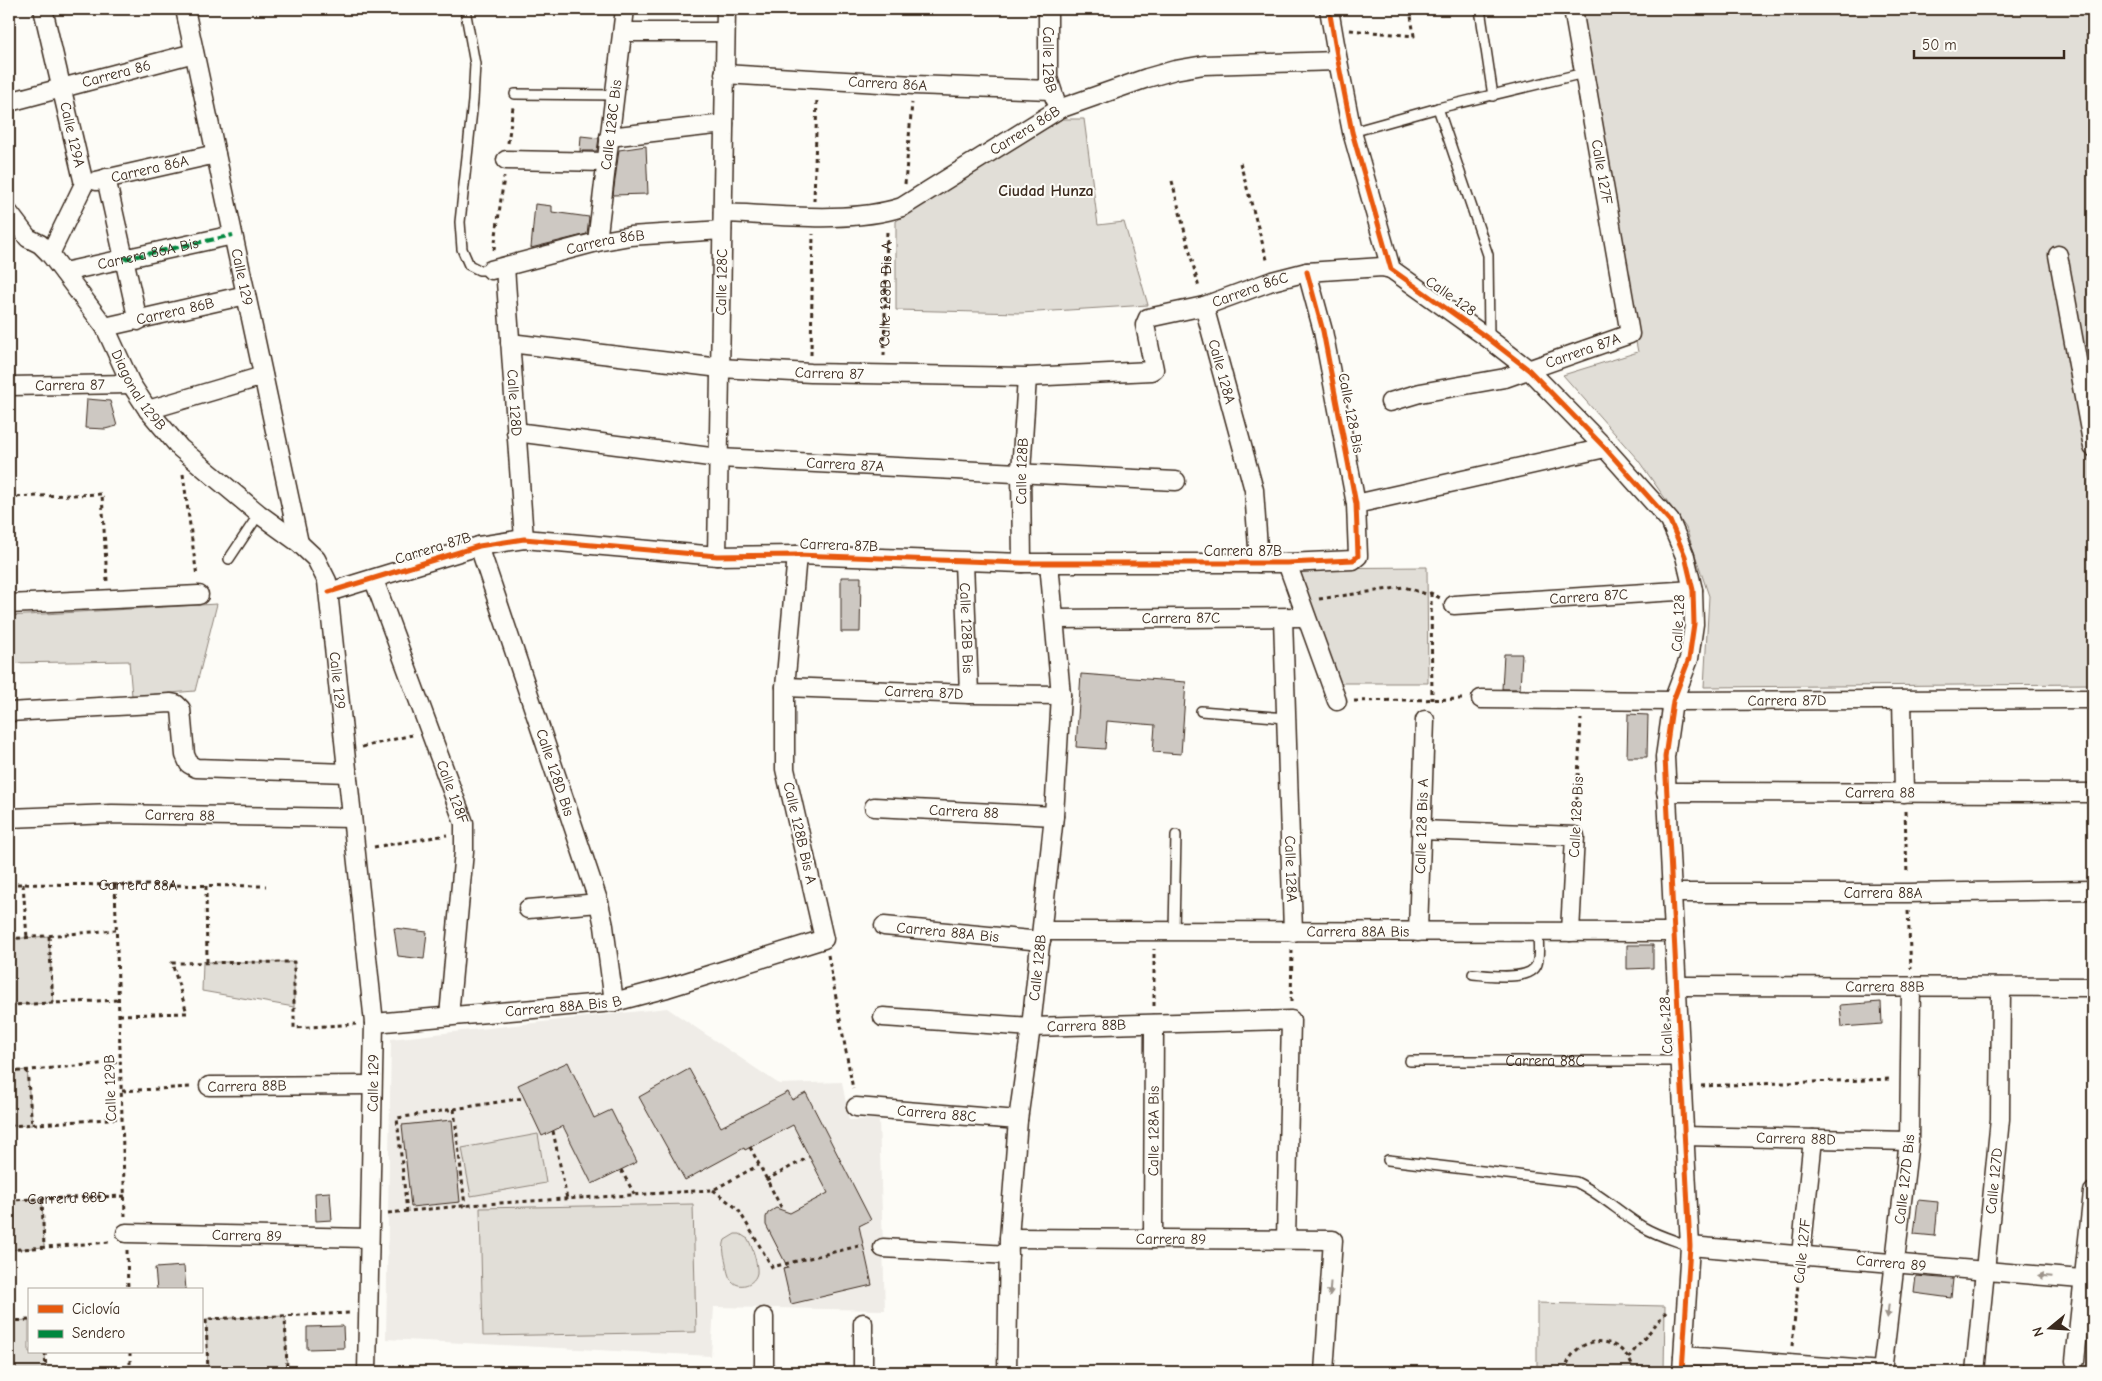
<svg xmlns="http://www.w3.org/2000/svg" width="2102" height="1381" viewBox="0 0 2102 1381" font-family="'Comic Neue',sans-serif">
<rect width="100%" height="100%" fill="#fdfcf7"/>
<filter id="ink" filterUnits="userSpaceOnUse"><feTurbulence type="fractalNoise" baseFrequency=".02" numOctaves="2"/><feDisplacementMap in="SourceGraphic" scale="10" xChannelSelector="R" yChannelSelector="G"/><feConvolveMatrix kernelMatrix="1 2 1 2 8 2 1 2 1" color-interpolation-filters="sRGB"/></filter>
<g filter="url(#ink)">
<path fill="#efece7" d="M667,1008L779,1084L842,1082L849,1120L879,1119L885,1310L714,1307L711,1356L386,1339L391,1039Z"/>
<path fill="#e1ded7" stroke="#8e847a" d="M1571,9H2093V532L2091,533L2093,544V684L1704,687L1709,596L1686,528L1638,460L1563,375L1638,352Z
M1062,119H1084L1098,225L1124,222L1148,305L1021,313L896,310V221Z
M1427,567L1428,683H1335L1295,568Z
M217,604L195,691L132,696L129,661L9,663V616Z
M49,936L53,1003L9,1005V939Z
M203,962H294V1007L202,991Z
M27,1070L32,1125L9,1126V1072Z
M538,1134L546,1183L471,1196L462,1148Z
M42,1199L44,1247L9,1250V1200Z
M693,1204L696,1332L483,1336L480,1208Z
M735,1234H740L748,1239C752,1246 758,1264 757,1273C755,1284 740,1290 732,1281C728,1277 727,1269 726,1263C724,1254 722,1248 725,1240Z
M1537,1303L1665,1306L1664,1372H1537Z
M285,1316L287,1369L208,1372L206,1319Z
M29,1320V1352H45L46,1372H9V1321Z"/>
<path fill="#cdc8c2" stroke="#3b2a1e" d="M581,136L599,138L597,151H580Z
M646,146L648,194L613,195L619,150Z
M535,204L552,206V212L589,217L587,234L531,248Z
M87,399L110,401L117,426L105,429L85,428Z
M841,577H861L860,632H841Z
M1504,654H1522L1520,689H1502Z
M1081,674L1186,682L1181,754L1153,752L1155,725L1107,721L1105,749L1076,747Z
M1628,714L1648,715L1647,757H1627Z
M394,928L427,932L424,959L398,956Z
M1627,945H1653V968L1627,969Z
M1881,1002L1882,1024L1842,1027L1840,1005Z
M568,1062L594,1118L611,1110L637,1162L592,1184L563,1126L542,1136L518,1085Z
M689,1069L721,1127L788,1092L792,1100L806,1093L871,1220L859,1226L872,1285L791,1304L783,1269L788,1268L766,1225V1217L768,1213L776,1208L790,1213L828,1193L793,1125L745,1150L744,1148L685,1180L639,1097Z
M452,1120L460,1202L411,1207L402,1125Z
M330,1192L332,1220L316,1221L315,1193Z
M1918,1200L1938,1202L1935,1236L1914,1234Z
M184,1266L186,1290H157L155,1268Z
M1916,1276L1953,1279L1951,1298L1914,1293Z
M343,1326L344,1348L307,1349V1327Z"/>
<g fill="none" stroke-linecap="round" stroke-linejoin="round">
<defs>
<g id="lane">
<path d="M465,9L475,64L473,101L460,222L462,249L469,265L479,270H491"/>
<path d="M1480,9L1493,96"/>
<path d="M515,94L615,95"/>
<path d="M1438,108L1488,255L1489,338"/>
<path d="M1352,132L1438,108L1584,73"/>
<path d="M229,559L259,514"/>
<path d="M1201,711L1286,718"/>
<path d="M1174,931L1176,835"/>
<path d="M1473,974C1488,975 1531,982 1537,964C1540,955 1538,942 1538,932"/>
<path id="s4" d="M1410,1061H1681"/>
<path d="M1388,1160L1576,1182C1601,1194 1620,1213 1643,1227C1658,1236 1674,1240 1690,1246"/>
</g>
<g id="street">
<path id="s5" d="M43,9L84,184L50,254"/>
<path id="s6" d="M185,9L299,543"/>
<path id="s7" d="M1048,9V78L1055,99"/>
<path d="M1329,9L1338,61L1352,132L1391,269L1489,339L1529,370L1605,448L1670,521L1685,556L1693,590L1694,624L1689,659L1673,701L1665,757L1690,1246L1682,1372"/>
<path d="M623,32H725"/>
<path id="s8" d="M724,74L914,85L1050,90"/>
<path id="s9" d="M9,102L194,53"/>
<path d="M609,137L724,124"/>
<path d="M506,160L606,162"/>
<path d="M106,178L138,321"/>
<path id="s10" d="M96,181L216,154"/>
<path id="s11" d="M9,213L28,238L40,244L50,254L105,327L131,384L148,410L180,448L259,514L299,543L316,559L327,581L374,1023L367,1372"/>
<path id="s12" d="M723,213C778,215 850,224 902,207L1059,109L1147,78L1175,70L1204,65L1338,61"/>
<path id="s13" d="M597,242L625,9"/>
<path d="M2058,255L2093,447"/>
<path id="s14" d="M505,267L524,539"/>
<path id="s15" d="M491,270L597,242L630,236L722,230"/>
<path id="s16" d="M64,272L233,235"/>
<path id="s17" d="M1204,306L1254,490L1259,563"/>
<path id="s18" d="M105,327L246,295"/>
<path id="s19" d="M510,343L720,368L811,373L1027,377L1151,371L1154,369L1145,325L1148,318L1204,306L1272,281L1307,272L1382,267L1391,269"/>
<path id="s20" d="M9,386L131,384"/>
<path id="s21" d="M1390,402L1420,393L1505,378L1630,334L1573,9"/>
<path d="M148,410L263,376"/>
<path id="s22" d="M516,432L718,458L1176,481"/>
<path d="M1356,504L1605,448"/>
<path id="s23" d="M479,546L599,903L604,926L614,1002"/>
<path id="s24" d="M717,556L726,9"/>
<path id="s25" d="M964,562L969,694"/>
<path id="s26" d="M1022,563L1021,472L1027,377"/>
<path d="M1287,563L1337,701"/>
<path id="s27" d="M374,580L464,823V851L449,1016"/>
<path d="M329,592L479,546L524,539L717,556L797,555L1022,563H1287L1353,560L1358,556L1356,504L1323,331L1307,272"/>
<path d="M9,604L199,595"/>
<path id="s28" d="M1454,605L1693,590"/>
<path id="s29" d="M1283,618L1293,932"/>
<path id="s30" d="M1055,619L1306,617"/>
<path id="s31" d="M785,687L969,694L1061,695"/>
<path id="s32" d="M1481,699L1673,701L2093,699"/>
<path d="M1902,700L1904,793"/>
<path d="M9,712L171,703L176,704L181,709L185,755L189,764L196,768L348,773"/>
<path id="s33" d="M1666,792L2093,793"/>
<path id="s34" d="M874,807L1054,816"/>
<path id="s35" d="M9,818L112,814L352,818"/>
<path d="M1421,830L1575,836L1570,932"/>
<path id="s36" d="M1673,893H1908L2093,890"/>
<path d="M528,909L599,903"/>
<path id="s37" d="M884,926L1041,941"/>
<path id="s38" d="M1042,931L1674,932"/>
<path id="s39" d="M1418,932L1425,720"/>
<path id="s40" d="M1677,986L2093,987"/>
<path id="s41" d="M883,1017L1031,1027L1291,1020L1286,1239"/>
<path id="s42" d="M374,1023L614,1002L667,988L824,939L785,769V687L797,555"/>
<path d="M209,1086L372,1085"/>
<path id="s43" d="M856,1107L1018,1120"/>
<path id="s44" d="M1684,1136L1909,1141"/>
<path id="s45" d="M126,1233L369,1238"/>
<path id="s46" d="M1009,1238L1333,1240L1324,1372"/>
<path id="s47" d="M1153,1239L1154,1024"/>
<path id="s48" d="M1690,1246L2093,1280"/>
<path d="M883,1248L1009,1255"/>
<path d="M1801,1255L1813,1139"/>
<path d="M1683,1356L1882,1371"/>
<path d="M2075,1361L2093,1192"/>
<path d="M764,1372V1317"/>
<path d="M863,1372V1323"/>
<path id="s49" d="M1007,1372L1009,1238L1018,1120L1031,1027L1054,816L1061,695L1049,563"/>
<path id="s50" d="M1882,1372L1909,1141L1911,987"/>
<path id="s51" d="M1975,1372L2000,1119L2001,987"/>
</g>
</defs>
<use href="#lane" stroke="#3b2a1e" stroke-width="12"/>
<use href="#street" stroke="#3b2a1e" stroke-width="21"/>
<g stroke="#3b2a1e" stroke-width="3" stroke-dasharray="4 4" stroke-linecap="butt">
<path d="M1350,30L1414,36L1410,9"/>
<path d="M508,143L513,107"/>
<path d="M1240,163L1268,263"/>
<path d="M1172,181L1199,288"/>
<path d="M905,184L912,103"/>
<path d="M814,201L817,97"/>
<path d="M494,250L504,177"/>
<path d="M811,355L813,234"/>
<path id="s1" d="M884,356L887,230"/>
<path d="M183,474L197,577"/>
<path d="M9,497L102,494L107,581"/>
<path d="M1431,593L1432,700"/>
<path d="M1319,599L1404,587L1426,594L1431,593L1440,598"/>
<path d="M1354,701L1463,699"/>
<path d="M362,747L412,735"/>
<path d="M1905,811L1907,875"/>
<path d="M1576,817L1581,719"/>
<path d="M374,847L447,835"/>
<path id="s2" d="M9,884L266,886"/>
<path d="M23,884L27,938"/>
<path d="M115,885L125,1216"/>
<path d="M206,886L207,962"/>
<path d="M1908,911L1911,969"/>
<path d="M49,936L53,1003"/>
<path d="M9,939L116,930"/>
<path d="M828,955L853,1089"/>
<path d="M1291,1002L1292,950"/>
<path d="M9,1005L119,1000"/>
<path d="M1154,1006V949"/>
<path d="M119,1015L187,1013L172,963L294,962V1028L356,1024"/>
<path d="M27,1070L32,1125"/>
<path d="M9,1072L121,1062"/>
<path d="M1701,1086L1892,1079"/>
<path d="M122,1091L191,1087"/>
<path d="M454,1109L465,1206"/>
<path d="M9,1126L122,1118"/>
<path d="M553,1131L567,1199"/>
<path d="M750,1147L782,1209"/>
<path d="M621,1170L635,1195"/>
<path d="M766,1180L809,1157"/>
<path d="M713,1190L738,1209L772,1267L863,1245"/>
<path d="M42,1199L44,1247"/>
<path id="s3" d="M9,1200L125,1196"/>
<path d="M407,1212L397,1118L524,1098"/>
<path d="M388,1213L482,1204L713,1190L759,1165"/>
<path d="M9,1250L110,1242"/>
<path d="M127,1250L128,1290"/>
<path d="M9,1321L29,1320"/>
<path d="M1792,1346L1799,1273"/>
<path d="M45,1352L46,1372"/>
<path d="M130,1352V1372"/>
<path d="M1628,1358L1666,1312"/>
<path d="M208,1372L206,1319L350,1313"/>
<path d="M226,1372L287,1369L285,1316"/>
<path d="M1565,1372C1573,1331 1625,1332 1634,1372"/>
</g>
<use href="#lane" stroke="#fdfcf7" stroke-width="9"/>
<use href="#street" stroke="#fdfcf7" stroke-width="18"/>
<path stroke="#00873e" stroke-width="4" stroke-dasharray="8 4" stroke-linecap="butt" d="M124,259L233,235"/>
<defs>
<path id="cycleway" d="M1329,9L1338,61L1352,132L1391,269L1489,339L1529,370L1605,448L1670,521L1685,556L1693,590L1694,624L1689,659L1673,701L1665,757L1690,1246L1682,1372
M329,592L479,546L524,539L717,556L797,555L1022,563H1287L1353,560L1358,556L1356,504L1323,331L1307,272"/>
</defs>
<use href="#cycleway" stroke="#fdfcf7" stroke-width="8"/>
<use href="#cycleway" stroke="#e8590c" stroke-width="5"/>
</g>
<defs><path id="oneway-solid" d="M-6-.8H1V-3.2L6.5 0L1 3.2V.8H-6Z" transform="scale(1.25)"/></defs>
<g fill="#9c938a">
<use href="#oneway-solid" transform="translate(2045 1276) rotate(-175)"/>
<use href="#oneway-solid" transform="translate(1330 1289) rotate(94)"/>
<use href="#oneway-solid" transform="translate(1888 1311) rotate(96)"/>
</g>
</g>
<g text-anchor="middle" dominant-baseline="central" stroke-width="4" stroke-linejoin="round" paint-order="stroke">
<g font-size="15" fill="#3b2a1e" stroke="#fdfcf7">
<text stroke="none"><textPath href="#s7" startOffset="51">Calle 128B</textPath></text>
<text stroke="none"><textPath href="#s9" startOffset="111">Carrera 86</textPath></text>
<text stroke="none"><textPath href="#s8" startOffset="164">Carrera 86A</textPath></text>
<text stroke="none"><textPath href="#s13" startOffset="118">Calle 128C Bis</textPath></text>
<text stroke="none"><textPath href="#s12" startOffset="325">Carrera 86B</textPath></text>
<text stroke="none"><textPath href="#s5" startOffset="129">Calle 129A</textPath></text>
<text stroke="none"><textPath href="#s10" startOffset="55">Carrera 86A</textPath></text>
<text transform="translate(1602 172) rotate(80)">Calle 127F</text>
<text stroke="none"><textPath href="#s15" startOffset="118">Carrera 86B</textPath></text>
<text stroke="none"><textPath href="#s16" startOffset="86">Carrera 86A Bis</textPath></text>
<text stroke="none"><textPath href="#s6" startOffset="274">Calle 129</textPath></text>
<text stroke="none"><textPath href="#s24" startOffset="274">Calle 128C</textPath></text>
<text stroke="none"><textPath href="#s19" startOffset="805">Carrera 86C</textPath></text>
<text stroke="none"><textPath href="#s1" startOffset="62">Calle 128B Bis A</textPath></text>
<text transform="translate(1451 296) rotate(35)">Calle 128</text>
<text stroke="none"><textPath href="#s18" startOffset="72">Carrera 86B</textPath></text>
<text stroke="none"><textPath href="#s21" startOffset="200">Carrera 87A</textPath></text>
<text stroke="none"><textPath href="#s17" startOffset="68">Calle 128A</textPath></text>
<text stroke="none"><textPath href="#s19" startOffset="321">Carrera 87</textPath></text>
<text stroke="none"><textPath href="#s20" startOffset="61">Carrera 87</textPath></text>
<text stroke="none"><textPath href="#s11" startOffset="222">Diagonal 129B</textPath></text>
<text stroke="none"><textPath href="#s14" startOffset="136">Calle 128D</textPath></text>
<text transform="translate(1351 413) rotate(79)">Calle 128 Bis</text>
<text stroke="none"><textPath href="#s22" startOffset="331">Carrera 87A</textPath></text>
<text stroke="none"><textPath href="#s26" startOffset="92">Calle 128B</textPath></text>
<text transform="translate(839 545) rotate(2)">Carrera 87B</text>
<text transform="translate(433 548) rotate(-17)">Carrera 87B</text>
<text x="1243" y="551">Carrera 87B</text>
<text stroke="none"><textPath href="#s28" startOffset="135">Carrera 87C</textPath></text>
<text stroke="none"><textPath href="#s30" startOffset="126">Carrera 87C</textPath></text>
<text transform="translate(1678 623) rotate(-87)">Calle 128</text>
<text stroke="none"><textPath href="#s25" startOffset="66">Calle 128B Bis</textPath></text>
<text stroke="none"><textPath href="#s11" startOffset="594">Calle 129</textPath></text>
<text stroke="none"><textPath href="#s31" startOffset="139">Carrera 87D</textPath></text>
<text stroke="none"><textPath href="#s32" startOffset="306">Carrera 87D</textPath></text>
<text stroke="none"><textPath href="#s23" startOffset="239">Calle 128D Bis</textPath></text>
<text stroke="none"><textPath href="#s27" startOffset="226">Calle 128F</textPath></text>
<text stroke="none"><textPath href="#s33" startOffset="214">Carrera 88</textPath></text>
<text stroke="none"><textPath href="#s34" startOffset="90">Carrera 88</textPath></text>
<text stroke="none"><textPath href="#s35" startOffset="171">Carrera 88</textPath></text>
<text transform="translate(1576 817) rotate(-87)">Calle 128 Bis</text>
<text stroke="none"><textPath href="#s39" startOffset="106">Calle 128 Bis A</textPath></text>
<text transform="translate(800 833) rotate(77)">Calle 128B Bis A</text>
<text stroke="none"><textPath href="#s29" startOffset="251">Calle 128A</textPath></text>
<text stroke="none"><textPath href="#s2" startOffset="129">Carrera 88A</textPath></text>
<text stroke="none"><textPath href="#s36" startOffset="210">Carrera 88A</textPath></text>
<text stroke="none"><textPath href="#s37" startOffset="64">Carrera 88A Bis</textPath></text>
<text stroke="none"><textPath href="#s38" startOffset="316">Carrera 88A Bis</textPath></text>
<text stroke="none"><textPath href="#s49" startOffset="406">Calle 128B</textPath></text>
<text stroke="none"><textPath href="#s40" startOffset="208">Carrera 88B</textPath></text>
<text stroke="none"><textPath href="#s42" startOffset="190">Carrera 88A Bis B</textPath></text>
<text transform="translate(1666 1025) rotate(-93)">Calle 128</text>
<text stroke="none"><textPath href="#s41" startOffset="204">Carrera 88B</textPath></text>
<text stroke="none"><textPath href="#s4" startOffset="135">Carrera 88C</textPath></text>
<text transform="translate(373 1083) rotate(-89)">Calle 129</text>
<text transform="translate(247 1086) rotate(-1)">Carrera 88B</text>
<text transform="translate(110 1088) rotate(-92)">Calle 129B</text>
<text stroke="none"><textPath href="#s43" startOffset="81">Carrera 88C</textPath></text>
<text stroke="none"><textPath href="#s47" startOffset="108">Calle 128A Bis</textPath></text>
<text stroke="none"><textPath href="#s44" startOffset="112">Carrera 88D</textPath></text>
<text stroke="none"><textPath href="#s50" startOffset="194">Calle 127D Bis</textPath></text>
<text stroke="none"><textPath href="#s51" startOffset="192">Calle 127D</textPath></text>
<text stroke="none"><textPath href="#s3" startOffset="58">Carrera 88D</textPath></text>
<text stroke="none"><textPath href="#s45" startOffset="121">Carrera 89</textPath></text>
<text stroke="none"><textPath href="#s46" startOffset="162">Carrera 89</textPath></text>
<text transform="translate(1802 1251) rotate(-84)">Calle 127F</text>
<text stroke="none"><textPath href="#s48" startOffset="202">Carrera 89</textPath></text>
</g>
<g font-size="16" font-weight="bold" fill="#3b2a1e" stroke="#fdfcf7">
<text x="1046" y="191">Ciudad Hunza</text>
</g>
</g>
<rect width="2102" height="1381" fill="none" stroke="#fdfcf7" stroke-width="30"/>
<rect x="15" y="15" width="2072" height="1351" fill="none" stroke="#3b2a1e" stroke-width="2" filter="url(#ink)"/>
<rect x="28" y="1288" width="175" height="65" fill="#fdfcf7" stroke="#afa8a0"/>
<rect x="38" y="1305" width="25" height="8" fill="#e8590c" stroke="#afa8a0"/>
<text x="72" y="1314" font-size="15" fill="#3b2a1e">Ciclovía</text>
<rect x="38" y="1330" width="25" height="8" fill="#00873e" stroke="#afa8a0"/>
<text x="72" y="1338" font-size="15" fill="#3b2a1e">Sendero</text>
<g transform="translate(2050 1328) rotate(252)" stroke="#fdfcf7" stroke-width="4" paint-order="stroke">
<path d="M0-4L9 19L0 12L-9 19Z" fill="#3b2a1e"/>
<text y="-8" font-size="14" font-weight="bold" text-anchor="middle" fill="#3b2a1e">N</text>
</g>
<path d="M1914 50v8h150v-8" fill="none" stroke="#3b2a1e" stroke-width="2.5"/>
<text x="1922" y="50" font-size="15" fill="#3b2a1e" stroke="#fdfcf7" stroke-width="4" paint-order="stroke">50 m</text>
</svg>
